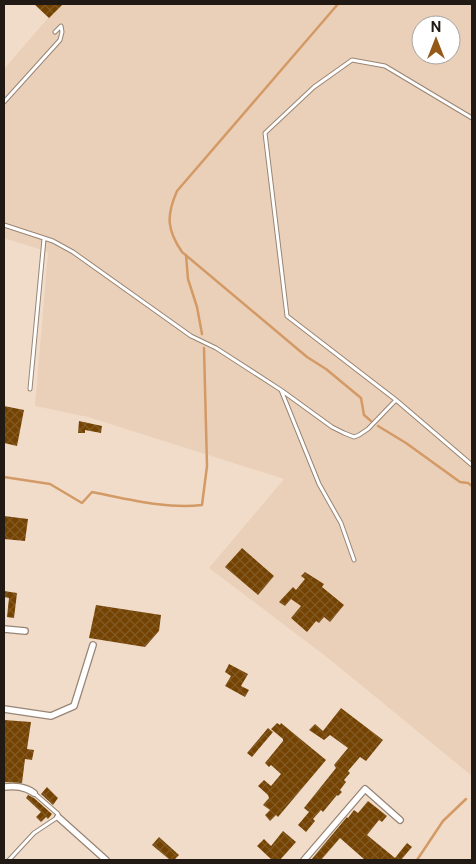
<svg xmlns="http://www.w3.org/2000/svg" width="476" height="864" viewBox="0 0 476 864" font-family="'Public Sans',sans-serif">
<defs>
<pattern id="building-cross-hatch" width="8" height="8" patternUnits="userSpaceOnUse" patternTransform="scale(1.25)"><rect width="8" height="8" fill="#744201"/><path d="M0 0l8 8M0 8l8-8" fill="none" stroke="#825a26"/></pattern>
</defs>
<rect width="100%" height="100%" fill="#f1dcca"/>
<path fill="#ebd0b9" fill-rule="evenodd" d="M60,4H472V776L328,658L209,568L284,479L88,417L35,406L48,252L4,238V69ZM421,25H451V55H421Z"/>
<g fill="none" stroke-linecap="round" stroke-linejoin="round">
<path stroke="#d39a65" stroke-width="2.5" d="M338,4L177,191C166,216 167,230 182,252L307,357L326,369L361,398L364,415L371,421
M186,255L188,279L197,307L202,334
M378,426L406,443L460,482L468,483L472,486
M4,477L50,484L82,503L92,492C128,499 165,509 202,505L207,466L204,348
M417,860L443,821L466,799"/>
</g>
<path fill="url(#building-cross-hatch)" d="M34,4H63L49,18Z
M4,406L24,410L17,446L4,443Z
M79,421L102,426L101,433L85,430V433H78Z
M4,516L28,519L25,541L4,539Z
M242,548L274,576L258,595L225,567Z
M305,572L324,584L322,587L344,605L330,622L324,617L319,623L316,621L307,632L291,618L301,606L291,599L285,606L279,602L293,587L296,590L305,579L301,576Z
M4,591L17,593L14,618L7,617L9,598L4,597Z
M96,605L161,615L159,631L145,647L89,638Z
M229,664L248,674L241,686L249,690L245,697L225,686L231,676L225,672Z
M341,708L383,740L366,761L360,757L348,771L350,773L344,780L346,782L340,790L342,792L338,796L337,795L323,812L321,810L313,819L315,821L306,832L298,825L309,812L304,808L336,768L334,765L348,748L330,735L324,740L309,730L315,724L323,731Z
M4,720L31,722L27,749L34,750L32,760L25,759L22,783L4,782Z
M277,723L280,725L281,723L326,760L278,817L276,815L270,821L265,815L270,810L263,805L269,798L268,795L258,786L264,780L271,786L281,774L271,765L269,767L265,763L283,741V739L271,729Z
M268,728L273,732L252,757L247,753Z
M47,787L58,798L53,805L41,794Z
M28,795L34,798L52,814L48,819L46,817L41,822L36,817L41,812L26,798Z
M368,801L387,816L382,822L379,820L367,835L395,858L407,843L412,847L401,860H365L340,838L321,860H311L347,817L348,818L354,810L358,813Z
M283,831L296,842L280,860H272L257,846L264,839L271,846Z
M159,837L179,855L174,860H170L152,845Z"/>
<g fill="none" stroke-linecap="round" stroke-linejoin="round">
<defs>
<path id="lane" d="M4,102L60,40L62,32L61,26L55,32
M472,118L385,66L352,60L314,87L265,133L287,316L396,400L472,465
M4,225L53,241L73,252L191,336L216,348L281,390L332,427L344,433L354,437L359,435L368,429L396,400
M30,389L44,239
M281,390L319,484L341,523L354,560
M9,860L34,833L58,817V814L34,793"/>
<path id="street" d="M4,629L25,631
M4,709L51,716L74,706L93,645
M4,787C15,786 24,786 34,793
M58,817L106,860
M304,860L365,789L400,820"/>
</defs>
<use href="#lane" stroke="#988574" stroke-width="5"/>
<use href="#street" stroke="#988574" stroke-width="8"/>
<use href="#lane" stroke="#fff" stroke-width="3"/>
<use href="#street" stroke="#fff" stroke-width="5.5"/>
</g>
<rect width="476" height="864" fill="none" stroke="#211913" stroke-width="10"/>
<g transform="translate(436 40)"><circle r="24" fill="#ffffff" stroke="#a6a3a1"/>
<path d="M0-4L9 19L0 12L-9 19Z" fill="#945917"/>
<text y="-8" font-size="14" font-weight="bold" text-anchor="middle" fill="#211913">N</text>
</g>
</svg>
